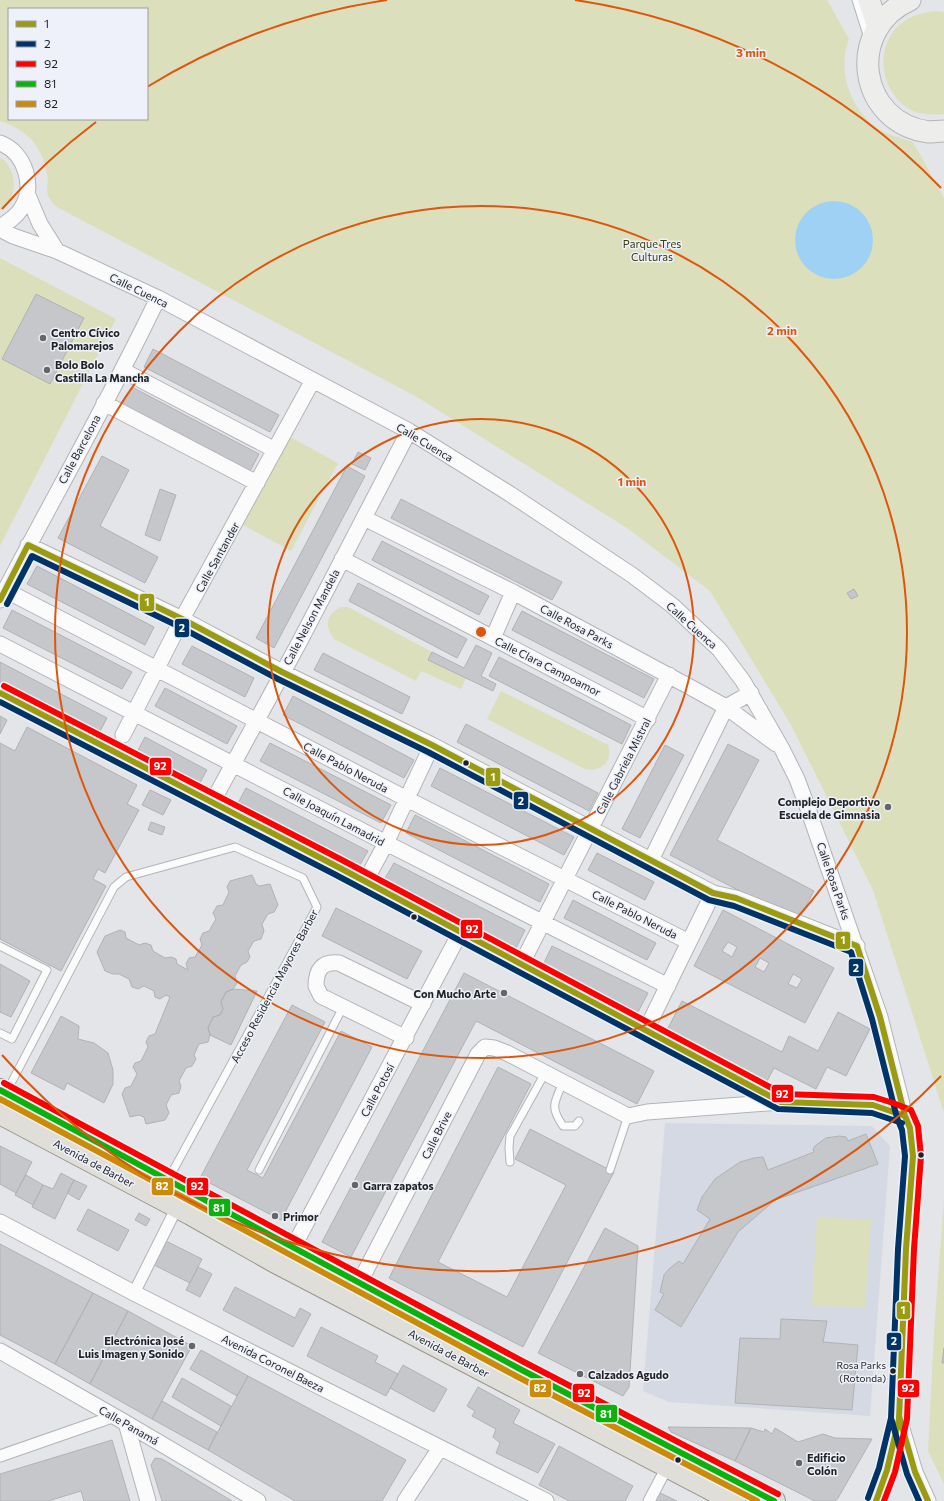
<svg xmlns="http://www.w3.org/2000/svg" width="944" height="1501" viewBox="0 0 944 1501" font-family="Commissioner,sans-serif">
<rect width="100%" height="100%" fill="#e3e5e9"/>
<path fill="#d5d9e3" d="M665,1123L872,1126L890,1146L870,1416L669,1402L643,1391Z"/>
<path fill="#dcdfbc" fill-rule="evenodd" d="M0,0H827L849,39C837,70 849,106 876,127C887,135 900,138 913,142L944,198V1113L873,890L791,725L710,591L627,528L417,397L55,206C53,203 49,199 48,195C46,191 48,184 48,180C44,148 30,131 0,121ZM9,9H147V119H9Z
M934,11L944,12V114C933,115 921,115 911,110C879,93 873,44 903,22C913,15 923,13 934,11Z
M0,157C18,169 19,199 0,210Z
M0,258L116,319L0,546Z
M290,437L338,463L291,551L243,525Z
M341,607H348L432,652L428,660L466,678L461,689L421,671L416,681L334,639C324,626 326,614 341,607Z
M501,691L608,745C614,761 600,773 585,769L487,719Z
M944,1199V1484L928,1451L934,1332Z
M817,1217L871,1220L865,1307L812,1306Z"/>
<path fill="#9ed1f4" d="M795 240a39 39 0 1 1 78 0a39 39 0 1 1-78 0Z"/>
<path fill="#c5c7ca" stroke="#b0b2b5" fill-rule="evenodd" d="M36,294L84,318L50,384L2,359Z
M153,349L279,415L270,432L144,367Z
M132,387L259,454L249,473L122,405Z
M358,452L371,458L365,470L352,464Z
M102,456L129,470L100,526L158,557L145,583L58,538Z
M347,466L365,476L274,648L256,638Z
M160,489L176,495L160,541L145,535Z
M401,499L562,582L552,600L391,518Z
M382,541L489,596L479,615L372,560Z
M37,566L154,627L145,645L27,584Z
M358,583L467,639L457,658L349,601Z
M854,589L858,596L851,599L847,593Z
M12,610L132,672L122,689L3,628Z
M522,611L654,679L644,698L512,630Z
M476,645L492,653L481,676L496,684L493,691L428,660L432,652L464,668Z
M192,646L254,678L245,697L182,664Z
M323,653L410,697L402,714L314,670Z
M499,657L631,725L622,744L489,676Z
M0,662L107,718L97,737L0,686Z
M165,688L237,726L227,744L155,706Z
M293,696L414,760L404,778L283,715Z
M0,716L7,720L0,734Z
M466,724L598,793L589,811L457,742Z
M27,727L137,785L127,804L139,810L105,873L98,869L93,879L106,886L61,971L0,939V743L15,751Z
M145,737L207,770L197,788L136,754Z
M270,743L391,805L381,823L260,761Z
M728,744L759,760L717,840L814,891L798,921L670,855Z
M665,745L684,755L640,838L622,829Z
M440,768L574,837L564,855L431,786Z
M246,788L368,851L357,870L236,807Z
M150,790L171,800L163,815L142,805Z
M415,815L549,884L540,902L406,833Z
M151,822L165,827L162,835L148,830Z
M597,853L654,882L645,900L588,870Z
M394,863L525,930L516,948L384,880Z
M252,875L256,884L259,886L270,884L278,905L274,912L268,914L262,924L264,931L261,939L254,941L248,951L250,957L247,962L241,965L235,976L237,983L233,989L226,992L221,1002L223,1009L220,1015L213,1017L208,1028L210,1035L208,1042L199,1044L194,1055L196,1059L192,1066L186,1068L179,1081L181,1086L179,1093L171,1095L166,1105L169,1113L165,1120L146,1124L144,1117L139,1115L130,1117L122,1094L125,1088L131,1086L137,1074L133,1067L135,1063L141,1061L148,1047L146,1042L149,1036L155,1034L170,997L166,995L160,999L155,997L154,991L144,986L138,989L132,987L129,979L119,974H113L105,971L97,952L105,936L120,930L125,932L126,938L139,945L145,943L151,945L153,951L165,958L171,957L176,959L177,964L188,970L186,964L189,958L195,957L202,945L200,939L203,933L209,931L216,919L213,913L217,906L223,905L229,892L227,887L230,881Z
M573,900L656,943L647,960L564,918Z
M336,908L422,951L407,979L322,936Z
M723,910L834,968L805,1023L694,966ZM728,942L737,947L732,957L722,951ZM760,958L769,963L764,972L755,967ZM793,974L802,979L797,988L788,984Z
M552,946L648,993L638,1012L543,965Z
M0,964L30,981L11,1017L0,1012Z
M464,973L654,1071L637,1104L476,1021L351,1257L322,1242Z
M233,989L257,991L231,1045L210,1035L208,1028L213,1017L220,1015L223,1009L221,1002L226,992Z
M682,1001L782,1052L789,1036L818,1051L838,1012L870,1029L846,1076L827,1067L816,1089L774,1068L766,1083L666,1032Z
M292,1005L325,1022L247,1170L263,1178L341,1031L372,1047L281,1220L200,1178Z
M61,1016L79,1026L78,1039L94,1043L108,1053L113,1070V1084L104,1103L67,1083L64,1090L31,1073Z
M498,1067L531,1084L438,1262L507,1297L566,1185L515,1159L530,1129L614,1172L523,1347L389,1278Z
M866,1134L878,1164L775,1200L738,1232L681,1327L655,1310L664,1294L660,1292L664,1275L669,1269L679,1261L683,1264L710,1219L697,1210L702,1197L715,1179L740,1162L754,1158L763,1157L768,1170L814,1152L813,1149L816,1145L826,1138L839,1136L846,1137L848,1141Z
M0,1146L32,1162L16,1193L0,1184Z
M61,1173L74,1180L55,1219L32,1207L43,1185L53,1189Z
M26,1175L43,1185L33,1205L15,1195Z
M74,1180L87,1186L79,1200L67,1193Z
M88,1209L129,1230L118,1251L77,1230Z
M139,1213L150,1219L146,1226L135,1220Z
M605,1228L638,1246L629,1387L623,1396L538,1353Z
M166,1241L202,1259L190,1283L154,1265Z
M0,1244L93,1293L55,1364L0,1335Z
M198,1267L212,1274L200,1297L186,1290Z
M235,1287L295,1318L300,1308L311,1314L293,1347L223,1310Z
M93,1293L128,1311L90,1384L55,1364Z
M128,1311L192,1346L152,1419L90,1384Z
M781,1319L827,1321L823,1342L858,1345L852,1410L735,1403L740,1338L780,1339Z
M321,1327L378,1356L375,1362L398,1374L386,1396L307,1356Z
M944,1348V1363H942Z
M201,1350L248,1376L237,1396L190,1369Z
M403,1365L447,1389L434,1412L390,1388Z
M248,1376L406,1460L382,1501H295L208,1450Z
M182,1378L231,1406L221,1426L172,1397Z
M478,1387L520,1410L513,1423L555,1444L538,1473L496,1453L500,1443L493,1437L496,1429L472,1416L475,1411L467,1406Z
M162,1401L217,1432L208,1450L152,1419Z
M668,1427L751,1428L735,1461L671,1432Z
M751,1428L764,1432L765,1429L772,1434L775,1428L798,1442L823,1434L835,1438L872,1439L838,1498L835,1501H815L735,1461Z
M112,1440L130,1501H84L81,1491L48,1501H0V1474Z
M559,1446L633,1486L625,1501H569L539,1485Z
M155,1458L162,1459L232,1501H162L151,1465Z
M658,1492L677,1501H654Z"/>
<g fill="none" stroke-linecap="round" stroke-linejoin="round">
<defs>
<path id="service" d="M856,0L868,38
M0,946L47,970L12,1039L0,1033
M563,1083C554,1102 550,1108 563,1126H575L579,1121
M7,1091L114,887L126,877L235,847L303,878L317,907L169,1178
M510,1162L509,1148L510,1136L545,1073
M259,1170L343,1007
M610,1170L628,1116"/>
<path id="pedestrian" d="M134,1293L177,1207
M0,1456L115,1416
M649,1501L667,1467"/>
<path id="minor" d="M0,143C25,152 36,187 21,209C16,217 8,222 0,227
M27,193L40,224L57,251
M0,229L13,236L57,251L158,298L409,431L510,494L632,575L673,606L706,637L719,649L743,681L782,749L797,779L807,806L880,1017L905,1116L910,1128L913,1156L906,1249L899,1419L887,1470L876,1501
M122,370L275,450
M104,403L257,483
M364,518L513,592L690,687L726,707L776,744
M28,545L182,619L282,672L432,745L713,893L736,898L857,946
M342,559L648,719
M5,590L407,799L689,942
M0,600C52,500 109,401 158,298
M493,638L513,592
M0,644L386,843L668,986
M0,693L340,868L781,1102L873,1105L890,1110L905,1116
M123,735L182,619L313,380
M213,801L300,641L409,431
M651,860L726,707L751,693
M365,882L386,843L432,745
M522,963L669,675
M646,1030L713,893
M406,1038L321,996L316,986C316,970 322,961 339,963L423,1004
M0,1222L134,1293L546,1501
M293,1257V1248L313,1210L461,931
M360,1284L364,1274L478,1054L485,1047L494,1048L507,1053L628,1116L647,1112L781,1102
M0,1351L126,1423L258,1501
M899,1419L915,1472L928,1501
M126,1423L148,1501
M405,1501L440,1448"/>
<path id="secondary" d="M869,0L878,27
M910,0C845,29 858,123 929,132C933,132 939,131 944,131"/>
<path id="primary" d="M0,1090L520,1369L774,1501
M0,1113L191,1214L274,1261L734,1501"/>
</defs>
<use href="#service" stroke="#b2b4b7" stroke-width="9"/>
<use href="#pedestrian" stroke="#b2b4b7" stroke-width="13"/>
<use href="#minor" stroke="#b2b4b7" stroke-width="17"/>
<use href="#secondary" stroke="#b2b4b7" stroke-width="23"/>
<use href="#primary" stroke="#99968d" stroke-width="24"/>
<use href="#service" stroke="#fbfbfc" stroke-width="7"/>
<use href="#pedestrian" stroke="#fbfbfc" stroke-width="11"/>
<use href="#minor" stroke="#fbfbfc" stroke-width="15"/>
<use href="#secondary" stroke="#ededeb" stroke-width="21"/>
<use href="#primary" stroke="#e0ded8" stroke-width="22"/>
<defs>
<path id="bus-1" d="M0,600L28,545L182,619L282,672L432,745L713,893L736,898L857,946L880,1017L905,1116L910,1128L913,1156L906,1249L899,1419L887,1470L876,1501
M0,693L340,868L781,1102L873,1105L905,1116
M899,1416L915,1472L928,1501"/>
<path id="bus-2" d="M7,604L32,556L178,626L278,679L428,752L709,900L734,906L851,952L872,1019L897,1118L902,1130L905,1156L898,1249L891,1418L879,1468L868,1498
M0,702L336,875L778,1109L872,1113L902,1123
M891,1418L907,1474L919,1501"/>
<path id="bus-3" d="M4,686L344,861L783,1094L874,1097L893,1103L911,1110L918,1126L921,1156L914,1249L907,1419L895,1472L884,1501
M4,1083L524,1362L778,1494"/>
<path id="bus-4" d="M0,1090L520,1369L774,1501"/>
<path id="bus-5" d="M0,1099L516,1376L757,1501"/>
</defs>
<use href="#bus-1" stroke="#eef1f9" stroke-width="9"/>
<use href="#bus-2" stroke="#eef1f9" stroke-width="9"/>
<use href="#bus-3" stroke="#eef1f9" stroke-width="9"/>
<use href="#bus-4" stroke="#eef1f9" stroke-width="9"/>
<use href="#bus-5" stroke="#eef1f9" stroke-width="9"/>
<use href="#bus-1" stroke="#9a9b10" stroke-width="6"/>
<use href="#bus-2" stroke="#003466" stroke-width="6"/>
<use href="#bus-3" stroke="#f00" stroke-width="6"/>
<use href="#bus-4" stroke="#0cb10c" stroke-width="6"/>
<use href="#bus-5" stroke="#cc8b07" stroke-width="6"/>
</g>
<g fill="none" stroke="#de560d" stroke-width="2">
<circle cx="481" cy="632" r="213"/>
<circle cx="481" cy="632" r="426"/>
<path d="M941 1076A639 639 0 0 1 2 1055M2 209A639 639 0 0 1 96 122M147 87A639 639 0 0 1 387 0M575 0A639 639 0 0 1 941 188"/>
</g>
<g fill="#646668" stroke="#eef1f9" stroke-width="1.5">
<circle cx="43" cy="338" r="4"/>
<circle cx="47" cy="370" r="4"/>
<circle cx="888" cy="807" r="4"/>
<circle cx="504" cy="993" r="4"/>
<circle cx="355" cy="1185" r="4"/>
<circle cx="275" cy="1216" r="4"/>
<circle cx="192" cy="1346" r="4"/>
<circle cx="580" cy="1374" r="4"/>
<circle cx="799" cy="1463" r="4"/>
</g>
<g fill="#1f2123" stroke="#eef1f9" stroke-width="1.5">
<circle cx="466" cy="763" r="3.5"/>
<circle cx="414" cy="917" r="3.5"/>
<circle cx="921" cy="1155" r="3.5"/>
<circle cx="893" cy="1371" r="3.5"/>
<circle cx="678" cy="1460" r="3.5"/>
</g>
<g text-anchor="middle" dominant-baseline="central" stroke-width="3" stroke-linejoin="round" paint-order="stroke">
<g font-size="10" fill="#1f2123" stroke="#eef1f9" text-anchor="end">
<text x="886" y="1365">Rosa Parks<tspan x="886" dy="13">(Rotonda)</tspan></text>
</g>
<g font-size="11" fill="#3b3c11" stroke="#eef1f9">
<text x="652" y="243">Parque Tres<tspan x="652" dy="13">Culturas</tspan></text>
</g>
<g font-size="11" fill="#1f2123" stroke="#eef1f9">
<text transform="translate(139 290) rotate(26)">Calle Cuenca</text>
<text transform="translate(425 442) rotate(31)">Calle Cuenca</text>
<text transform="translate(79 449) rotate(-62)">Calle Barcelona</text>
<text transform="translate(217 557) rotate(-61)">Calle Santander</text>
<text transform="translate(311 617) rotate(-62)">Calle Nelson Mandela</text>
<text transform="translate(692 625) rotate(42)">Calle Cuenca</text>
<text transform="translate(577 626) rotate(28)">Calle Rosa Parks</text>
<text transform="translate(548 666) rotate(27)">Calle Clara Campoamor</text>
<text transform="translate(623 766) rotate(-63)">Calle Gabriela Mistral</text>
<text transform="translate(346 767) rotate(28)">Calle Pablo Neruda</text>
<text transform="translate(334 816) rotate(28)">Calle Joaquín Lamadrid</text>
<text transform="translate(834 881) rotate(71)">Calle Rosa Parks</text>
<text transform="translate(635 914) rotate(27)">Calle Pablo Neruda</text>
<text transform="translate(274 986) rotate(-62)">Acceso Residencia Mayores Barber</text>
<text transform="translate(377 1090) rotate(-62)">Calle Potosí</text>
<text transform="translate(436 1135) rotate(-63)">Calle Brive</text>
<text transform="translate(94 1163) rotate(28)">Avenida de Barber</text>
<text transform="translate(449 1353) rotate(28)">Avenida de Barber</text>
<text transform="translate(273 1363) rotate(27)">Avenida Coronel Baeza</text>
<text transform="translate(129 1425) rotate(30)">Calle Panamá</text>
</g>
<g font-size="11" font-weight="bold" fill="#1f2123" stroke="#eef1f9" text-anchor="start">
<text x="51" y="332">Centro Cívico<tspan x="51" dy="13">Palomarejos</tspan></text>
<text x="55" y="364">Bolo Bolo<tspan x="55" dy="13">Castilla La Mancha</tspan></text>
<text x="880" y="801" text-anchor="end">Complejo Deportivo<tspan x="880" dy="13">Escuela de Gimnasia</tspan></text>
<text x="496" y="993" text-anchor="end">Con Mucho Arte</text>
<text x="363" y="1185">Garra zapatos</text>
<text x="283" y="1216">Primor</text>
<text x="184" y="1340" text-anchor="end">Electrónica José<tspan x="184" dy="13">Luis Imagen y Sonido</tspan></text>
<text x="588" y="1374">Calzados Agudo</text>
<text x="807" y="1457">Edificio<tspan x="807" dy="13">Colón</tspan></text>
</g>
</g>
<circle cx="481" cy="632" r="6" fill="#de560d" stroke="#eef1f9" stroke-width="2"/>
<g font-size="12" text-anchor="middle" font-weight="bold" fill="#de560d" stroke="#eef1f9" stroke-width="3" stroke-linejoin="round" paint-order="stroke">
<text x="751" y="57">3 min</text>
<text x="782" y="335">2 min</text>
<text x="632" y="486">1 min</text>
</g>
<g stroke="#eef1f9" stroke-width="1.5">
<rect x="139" y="593" width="16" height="19" rx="4" fill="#9a9b10"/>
<rect x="174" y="618" width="16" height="20" rx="4" fill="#003466"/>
<rect x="149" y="757" width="23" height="19" rx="4" fill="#f00"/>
<rect x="485" y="767" width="16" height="20" rx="4" fill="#9a9b10"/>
<rect x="513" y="791" width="16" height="19" rx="4" fill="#003466"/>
<rect x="460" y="919" width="23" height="20" rx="4" fill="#f00"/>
<rect x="835" y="931" width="16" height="19" rx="4" fill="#9a9b10"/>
<rect x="848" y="958" width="16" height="19" rx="4" fill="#003466"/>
<rect x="771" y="1084" width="23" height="19" rx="4" fill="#f00"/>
<rect x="151" y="1177" width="23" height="19" rx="4" fill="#cc8b07"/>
<rect x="186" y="1177" width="23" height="19" rx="4" fill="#f00"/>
<rect x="208" y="1198" width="23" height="19" rx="4" fill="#0cb10c"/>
<rect x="896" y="1301" width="15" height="19" rx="4" fill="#9a9b10"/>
<rect x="886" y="1332" width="16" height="19" rx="4" fill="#003466"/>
<rect x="529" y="1379" width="23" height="19" rx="4" fill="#cc8b07"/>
<rect x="897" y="1379" width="23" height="19" rx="4" fill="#f00"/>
<rect x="572" y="1383" width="23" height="20" rx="4" fill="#f00"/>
<rect x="595" y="1404" width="23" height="19" rx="4" fill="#0cb10c"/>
</g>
<g font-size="11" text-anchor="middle" font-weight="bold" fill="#fff">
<text x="147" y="606">1</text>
<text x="182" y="632">2</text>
<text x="160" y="770">92</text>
<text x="493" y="781">1</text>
<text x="521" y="805">2</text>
<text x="472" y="933">92</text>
<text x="843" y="944">1</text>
<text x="856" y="972">2</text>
<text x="782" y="1098">92</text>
<text x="162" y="1190">82</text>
<text x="197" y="1190">92</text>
<text x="219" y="1212">81</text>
<text x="903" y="1314">1</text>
<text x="894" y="1345">2</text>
<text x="540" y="1392">82</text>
<text x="908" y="1392">92</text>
<text x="584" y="1397">92</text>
<text x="606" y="1418">81</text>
</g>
<rect x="8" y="8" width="140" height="112" fill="#eef1f9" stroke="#9b9ea3"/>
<rect x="16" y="21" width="20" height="6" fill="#9a9b10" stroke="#9b9ea3"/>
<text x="44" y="28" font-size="12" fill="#1f2123">1</text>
<rect x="16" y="41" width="20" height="6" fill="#003466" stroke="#9b9ea3"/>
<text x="44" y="48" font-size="12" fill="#1f2123">2</text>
<rect x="16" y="61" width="20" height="6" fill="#ff0000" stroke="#9b9ea3"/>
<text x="44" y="68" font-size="12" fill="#1f2123">92</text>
<rect x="16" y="81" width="20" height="6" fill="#0cb10c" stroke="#9b9ea3"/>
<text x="44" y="88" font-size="12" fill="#1f2123">81</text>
<rect x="16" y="101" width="20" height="6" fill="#cc8b07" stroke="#9b9ea3"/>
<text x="44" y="108" font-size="12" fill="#1f2123">82</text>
</svg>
